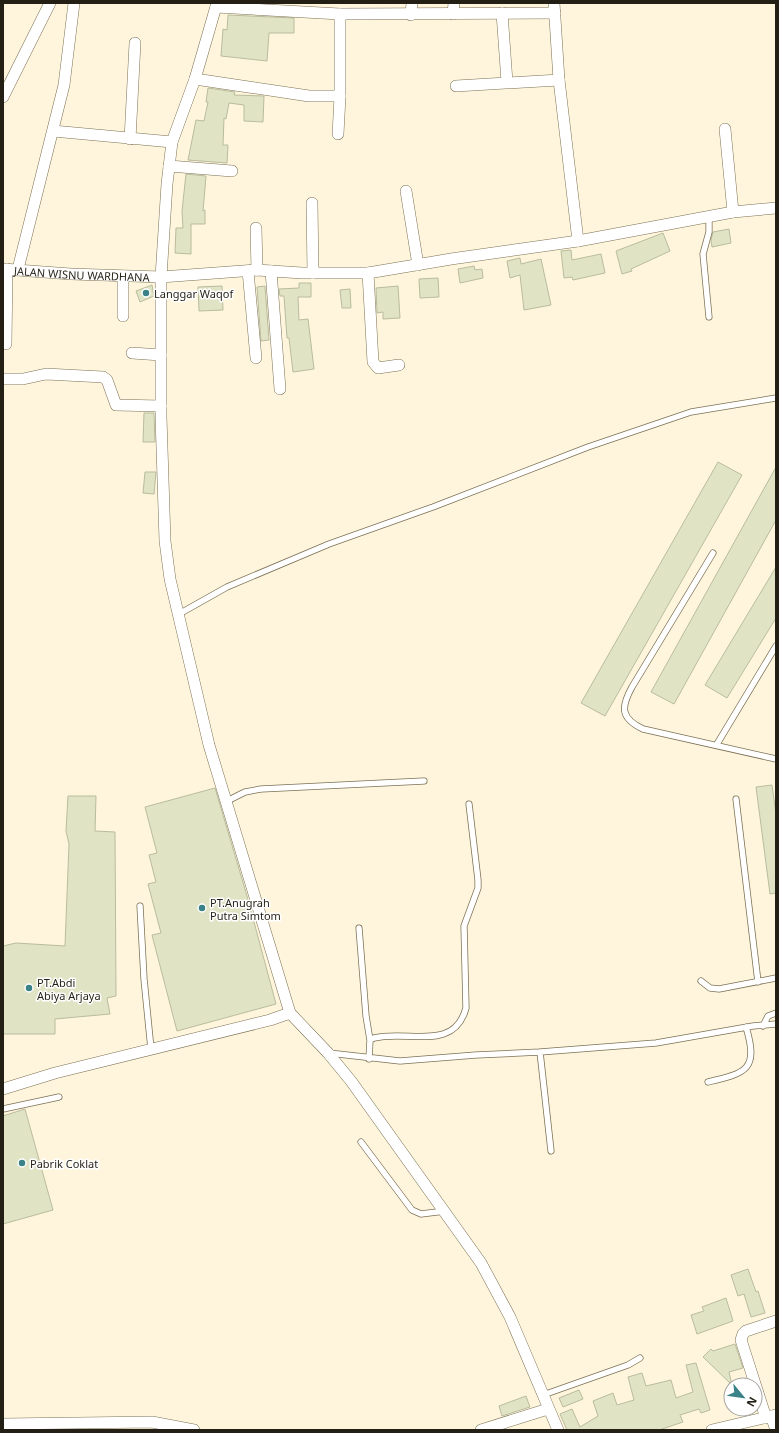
<svg xmlns="http://www.w3.org/2000/svg" width="779" height="1433" viewBox="0 0 779 1433" font-family="'Noto Sans',sans-serif">
<rect width="100%" height="100%" fill="#fef5dc"/>
<path fill="#e0e4c4" stroke="#b9bc9d" d="M228,15L294,18V33H269L267,61L221,56L223,29L227,30Z
M208,88L235,92L234,95L264,96L263,122L244,121V105L229,103L226,119L224,118L223,145H228L227,163L188,160L196,120L204,121L208,102H206Z
M186,174L206,176L203,211L205,210V224H191V254L175,253L176,228H183L182,211Z
M729,229L731,243L712,247L711,240L713,232Z
M663,233L670,251L631,269L632,271L622,274L616,251Z
M571,250L572,260L601,254L605,273L573,280L572,277L564,278L561,251Z
M520,258L521,264L541,259L551,305L524,310L520,275L510,278L507,261Z
M474,266L475,270L482,269L483,278L460,283L458,269Z
M438,278L439,297L420,298L419,279Z
M299,283H311V297H298L299,320L308,319L314,369L293,372L289,338H287L284,296H280L279,289L299,288Z
M152,285L154,296L140,302L136,291Z
M222,286L223,310L199,311L198,287Z
M265,286L269,340L261,341L257,287Z
M398,286L400,318L383,319V312L377,313L376,288Z
M350,289L351,308H342L340,290Z
M144,413H154L155,442H143Z
M718,462L742,475L605,716L581,703Z
M776,467V520L674,704L651,692Z
M145,472H156L154,494L143,493Z
M776,567V618L727,698L705,685Z
M772,785L776,814V893L770,894L756,787Z
M215,788L247,896L276,1004L177,1031L152,935L161,933L148,884L156,882L149,855L157,853L145,807Z
M68,796H96L95,831L115,832L116,996L107,998L110,1014L55,1019V1034H3V946L16,943L65,946L69,844L66,831Z
M25,1109L53,1210L3,1224V1116Z
M748,1269L756,1292L758,1291L765,1313L751,1317L744,1294L738,1296L731,1275Z
M726,1298L733,1321L697,1334L691,1315L704,1311L702,1307Z
M735,1344L743,1368L729,1372L732,1385L703,1357L711,1349L713,1351Z
M696,1363L710,1410L701,1413L699,1409L680,1415L683,1422L659,1430H567L560,1414L572,1409L580,1427L598,1416L593,1401L613,1393L617,1405L634,1400L628,1377L642,1373L646,1386L671,1380L676,1398L693,1392L686,1365Z
M579,1390L583,1399L563,1407L559,1398Z
M526,1396L530,1407L502,1416L499,1406Z"/>
<g fill="none" stroke-linecap="round" stroke-linejoin="round">
<defs>
<path id="lane" d="M709,216V232L703,254L709,317
M713,553L632,687C621,707 620,718 643,729L776,759
M179,614L227,587L329,544L433,507L588,447L691,412L776,398
M717,744L776,646
M736,799L758,982
M225,802L245,792L261,789L424,781
M140,906L144,979L151,1049
M359,928L366,1016L370,1040
M701,981L710,988L719,989L776,978
M763,1026L768,1016L776,1013
M540,1052L551,1151
M329,1053L400,1061L476,1055L540,1052L656,1043L753,1026L776,1024
M369,1059L370,1040L374,1038C407,1029 454,1053 466,1008L464,926L478,888V880L469,804
M708,1082C746,1073 759,1070 746,1027
M3,1109L59,1097
M361,1142L412,1210L421,1214L445,1211
M543,1395L628,1365L640,1358"/>
<g id="street">
<path d="M554,3L559,80L578,241"/>
<path d="M216,7L340,14L555,13"/>
<path d="M502,13L507,82"/>
<path d="M453,14L454,3"/>
<path d="M411,15L412,3"/>
<path d="M195,79L309,96H340"/>
<path d="M456,86L559,80"/>
<path d="M3,97L50,3"/>
<path d="M725,129L733,212"/>
<path d="M53,131L172,142"/>
<path d="M338,134L340,97V14"/>
<path d="M130,139L135,43"/>
<path d="M169,166L232,171"/>
<path d="M406,191L418,265"/>
<path d="M312,203L313,273"/>
<path d="M256,228L257,270"/>
<path id="s1" d="M3,269L71,274L161,277L257,270L302,273H368L451,259L578,241L733,212L776,208"/>
<path d="M18,269L64,85L74,3"/>
<path d="M248,271L256,358"/>
<path d="M271,271L280,389"/>
<path d="M368,273L373,362L378,368L399,365"/>
<path d="M123,276V316"/>
<path d="M6,344L7,269"/>
<path d="M132,353L161,355"/>
<path d="M3,379H23L46,374L103,377L107,380L116,405L161,406"/>
<path d="M290,1013L328,1053L351,1081L481,1263L510,1317L558,1430"/>
<path d="M3,1089L55,1073L270,1020L290,1013L209,745L170,579L165,541L161,417V277L167,184L172,142L195,79L217,3"/>
<path d="M771,1416L776,1430"/>
<path d="M766,1418L741,1340L743,1334L746,1331L776,1321"/>
<path d="M3,1424L152,1422L194,1430"/>
<path d="M481,1430L548,1409"/>
<path d="M712,1430L776,1415"/>
</g>
</defs>
<use href="#lane" stroke="#7c7155" stroke-width="7"/>
<use href="#street" stroke="#7c7155" stroke-width="12"/>
<use href="#lane" stroke="#fff" stroke-width="5.5"/>
<use href="#street" stroke="#fff" stroke-width="11"/>
</g>
<g fill="#3a8288" stroke="#fff" stroke-width="1.5">
<circle cx="146" cy="293" r="4"/>
<circle cx="202" cy="908" r="4"/>
<circle cx="29" cy="988" r="4"/>
<circle cx="22" cy="1163" r="4"/>
</g>
<g text-anchor="middle" dominant-baseline="central" stroke-width="3" stroke-linejoin="round" paint-order="stroke">
<g font-size="11" fill="#231f14" stroke="#fff">
<text stroke="none"><textPath href="#s1" startOffset="79">JALAN WISNU WARDHANA</textPath></text>
</g>
<g font-size="11" fill="#231f14" stroke="#fff" text-anchor="start">
<text x="154" y="293">Langgar Waqof</text>
<text x="210" y="902">PT.Anugrah<tspan x="210" dy="13">Putra Simtom</tspan></text>
<text x="37" y="982">PT.Abdi<tspan x="37" dy="13">Abiya Arjaya</tspan></text>
<text x="30" y="1163">Pabrik Coklat</text>
</g>
</g>
<rect width="779" height="1433" fill="none" stroke="#231f14" stroke-width="8"/>
<g transform="translate(743 1397) rotate(119)"><circle r="19" fill="#ffffff" stroke="#a7a5a1"/>
<path d="M0-3L7 15L0 10L-7 15Z" fill="#3a8288"/>
<text y="-6" font-size="11" font-weight="bold" text-anchor="middle" fill="#231f14">N</text>
</g>
</svg>
